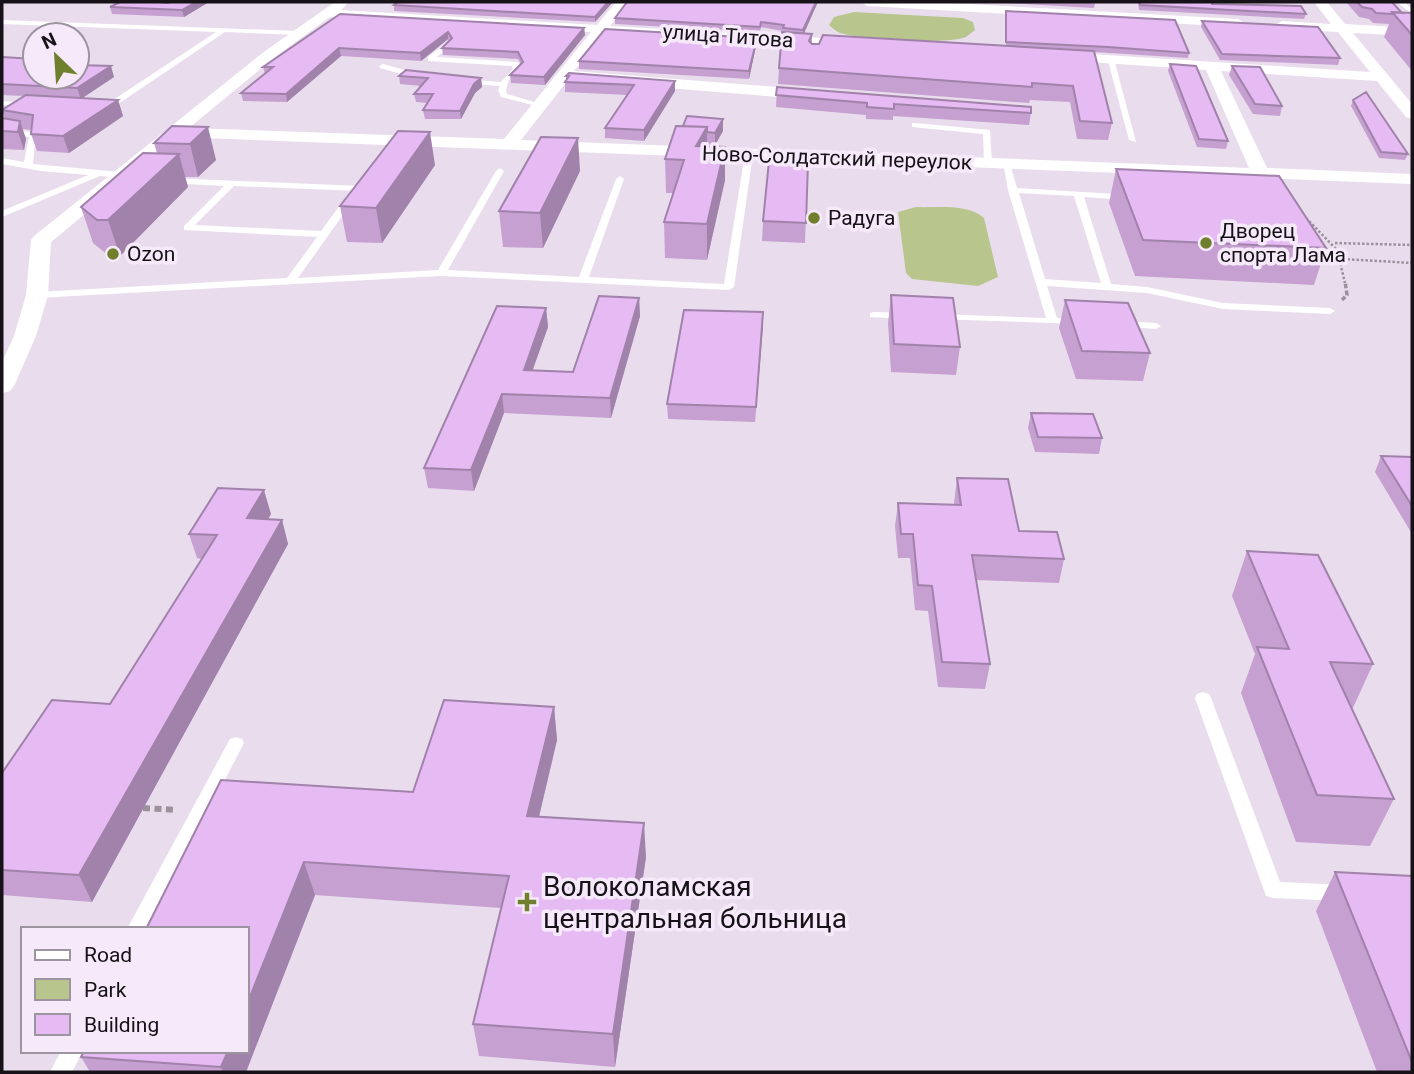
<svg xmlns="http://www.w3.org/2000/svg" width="1414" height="1074" viewBox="0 0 1414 1074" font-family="Roboto,sans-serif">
<rect width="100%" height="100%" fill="#e9dded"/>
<path fill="#b8c68d" d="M854,12L963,18L973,22L975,30C972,32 969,35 966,37C949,45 854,40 838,32C834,30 832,27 829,25L834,17Z
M916,207C937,208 968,203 984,218L998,277L978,286L912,279L906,273L898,212Z"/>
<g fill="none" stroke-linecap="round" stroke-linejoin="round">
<path stroke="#9a919d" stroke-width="2.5" stroke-dasharray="2.5 2" stroke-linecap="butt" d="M1306,218L1337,250L1345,283
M1335,243L1412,245
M1343,259L1412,263"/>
<path stroke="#9a919d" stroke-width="3.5" stroke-dasharray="4.5 2.5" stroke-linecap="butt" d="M1342,300L1347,295L1345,281"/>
<path stroke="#9a919d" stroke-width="6" stroke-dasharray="7 4.5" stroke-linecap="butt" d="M143,808L177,810"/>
<path fill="#fff" fill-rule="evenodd" d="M1397,2H1404L1412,9V14Z
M2,20L299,31L302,33L299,35L225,32L112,108L99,109V105L107,104L216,32L2,24Z
M448,42L450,45L437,57L518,62L521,69L509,80L506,90L507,94L544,105L540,107L501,97L498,90L500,86L460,83L459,81L463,79L501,82L513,69L512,66L428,61V57Z
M1107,57L1114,59L1136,142L1129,140Z
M383,64L415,73L416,75L412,77L380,68L379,66Z
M2,101L29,103L33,105L29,107L2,105Z
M915,123L990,130L992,164L988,167L984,164L983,134L912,127V123Z
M2,128L36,133L33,164L120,172L124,175L120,178L100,176L2,217V211L88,175L41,171L2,164V158L24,162L29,137L2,132Z
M749,151L753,154L734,287L729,290L441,276L37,298L32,295L37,292L287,278L317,237L184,230V226L224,186L166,183L165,181L169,178L361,186V190L358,191L234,186L195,225L321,231L349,193L352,192L357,195L298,278L438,270L496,171L500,168L504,171L448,270L579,277L616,179L620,176L624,179L589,277L724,284L745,154Z
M1003,162L1010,164L1017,188L1132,195L1134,197L1129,200L1084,197L1111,284L1147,287L1223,303L1330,308L1335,311L1330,314L1223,309L1147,293L1047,286L1057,318L1081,320V324L933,319L932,317L937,314L1046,318L1008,190ZM1019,193L1074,196L1101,283L1045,279Z
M874,312L906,313L911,316L906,319L870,317V313Z
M1119,321L1156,323L1161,326L1156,329L1115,326V322Z
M1203,692L1209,694L1211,698L1280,882L1344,885L1351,887L1354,893L1351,899L1344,901L1273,898L1266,896L1195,698L1197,694Z
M236,737L242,739L244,743L147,929H127L230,739Z
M61,1051H83L72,1072H50Z"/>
<path fill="#fff" fill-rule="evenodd" d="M335,2L348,3L341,10L597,25L616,2H628L610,26L858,40L865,44L858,48L604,33L574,71L815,90L823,95L815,100L568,80L521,140L1249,168L1206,70L1060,60L1053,56L1060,52L1370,72L1338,32L1282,29L1275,25L1282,21L1331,24L1314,2H1327L1345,24L1412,28V36L1353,33L1412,104V119L1406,117L1377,81L1221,71L1267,168L1412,174V184L178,137L51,242L48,295L36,336L14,386L10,391L2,393V362L14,336L26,295L31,240L34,236L265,51ZM330,17L591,32L504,139L189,128L275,57Z
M861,2H931L1238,19L1245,23L1238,27L867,6Z"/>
</g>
<path fill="#c6a0d1" d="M209,2L184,17L112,14L110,7L167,3Z
M398,2H613L595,22L394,11V5Z
M1005,2H1095V3L1094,8L1005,3Z
M1138,2H1212V4L1306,14L1304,19L1139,10Z
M1346,2H1392L1402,13H1412V71L1384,37L1389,24L1373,23L1369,19L1359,17Z
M817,4L804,34H812V44L1006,46V11L1189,53L1188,58L1094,52L1112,123L1108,140L1077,139L1070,102L1030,100L1029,103L778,84L779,68L783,31L761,27L760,32L615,24V18Z
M340,14L584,28L585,35L545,85L511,83L510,75L521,64L518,59L443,55L442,48L449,41L448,39L421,61L341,56L287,102L243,101L241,93L265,74L263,67Z
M1202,21L1340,58L1338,65L1220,60L1201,27Z
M756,46L749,79L579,69V61Z
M2,57L35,77H114L82,98L118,100L123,116L69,153L37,151L31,134L32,130L22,129L26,139L24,150L2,149V118L5,119L2,110L24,96L2,95Z
M1170,64L1228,141L1226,149L1197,147L1168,71Z
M1232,66L1282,106L1280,116L1253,114L1229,75Z
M399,76L481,78L482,87L475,93L461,119H425L423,110L428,103L416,102L414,94L421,86L400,84Z
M566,76L675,91L644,141L605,138V128L627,95L565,92V82L566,80Z
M777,87L1031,113L1029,125L893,116V120L866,119V115L776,107Z
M1353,100L1408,154L1405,160L1379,158L1351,106Z
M172,126L216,160L198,177H185L188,187L120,256H109L93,243L81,207L157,153L154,143Z
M683,126L723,131L715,145H707V146L725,180L707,260L665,258L664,222L673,193H666L665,159Z
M808,162L805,243L762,241L763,221Z
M435,165L382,243L347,242L340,206Z
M1116,169L1326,248L1314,285L1135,276L1109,203Z
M580,171L543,248L503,247L499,211Z
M891,295L960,347L956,375L891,372L888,323Z
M639,298L640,316L611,418L504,413L474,491L428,488L424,468L546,308L548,327L532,370L573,372Z
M1065,300L1150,353L1143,381L1076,379L1059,328Z
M763,312L755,422L668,419L667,404Z
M1031,413L1102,438L1099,454L1035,452L1028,428Z
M1381,456L1412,457V534L1375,472Z
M957,478L1019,531L1064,559L1059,583L976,580L990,664L985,689L938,687L928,611L915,610L910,558H898L895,526L898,503L954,504Z
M271,514L268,519L282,520L288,544L92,902L2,895V773L110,704L202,559L197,558L189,534Z
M1247,551L1373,664L1352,710L1394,799L1370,846L1296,842L1241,693L1255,654L1232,596Z
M554,707L557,740L539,817L646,857L615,1067L479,1056L473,1024L501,908L315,895L246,1072H90L81,1057L146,929L413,792Z
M1335,872L1412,876V1072H1377L1316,911Z"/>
<path fill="#a182aa" d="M196,2H209L184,17L182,10Z
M608,2H613L595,22V17Z
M816,2H818L817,4L803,35V30Z
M584,28L585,35L545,85L544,77Z
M448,32V39L421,61L420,53Z
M757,38L756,46L749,79V71Z
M339,48L341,56L287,102L286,94Z
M111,66L114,77L81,99L77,88Z
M481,78L482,87L475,93L461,119L460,111L474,84Z
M675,81V91L644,141V130Z
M118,100L123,116L69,153L63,136Z
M723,119V131L715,145V133Z
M20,121L26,139L24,150L18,132Z
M208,127L216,160L198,177L190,144Z
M707,127V160L696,146Z
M430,132L435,165L382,243L376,208Z
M578,138L580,171L543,248L540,213Z
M725,147V180L707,260V224Z
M179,154L188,187L120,256L108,220Z
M639,298L640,316L611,418L610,398Z
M546,308L548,327L526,389L524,370Z
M763,312V327L755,422L756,407Z
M502,394L504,413L474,491L471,470Z
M264,490L271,514L254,543L247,518Z
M282,520L288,544L92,902L79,875Z
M554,707L557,740L531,850L527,816Z
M644,823L646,857L615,1067L613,1034Z
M304,862L315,895L246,1072H223L221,1067L228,1051H247V1004Z"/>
<path fill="#e6baf3" stroke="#a182aa" stroke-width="2" d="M120,2H160L167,3L170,2H196L182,10L110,7Z
M398,2H608L595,17L394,5Z
M627,2H816L803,30L783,28L784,25L761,22L760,27L615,18Z
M1140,2H1212V4L1301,6L1306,14L1140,5Z
M1357,2H1392L1402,13L1392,12V14L1376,13L1372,9L1362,7Z
M1006,11L1175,20L1189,53L1108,47L1006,42Z
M1392,12L1412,13V35Z
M340,14L584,28L544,77L510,75L523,62L518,52L442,48L452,38L448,32L420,53L339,48L286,94L241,93L273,67H263Z
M1202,21L1318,27L1340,58L1222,54Z
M605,29L757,38L749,71L579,61Z
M782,32L812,34L809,41L812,44H819L823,35L1094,51L1112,123L1080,121L1073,86L1032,83V87L779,68Z
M2,57L35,59L30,62L35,63V77H77V65L111,66L77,88L2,84Z
M1170,64L1196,66L1228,141L1199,139Z
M1232,66L1260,67L1282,106L1255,104Z
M406,70L481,78L474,84L460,111L423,110L433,94H414L428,78L399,76Z
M569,73L675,81L644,130L605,128L634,85L565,82L569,76H566Z
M777,87L1031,107V113L894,104V109L867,107V103L776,95Z
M1366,92L1408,154L1381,152L1353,100Z
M26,95L118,100L63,136L31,134L33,115L2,110Z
M687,116L723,119L715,133L707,132V127L683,126Z
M2,118L20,121L18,132L2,131Z
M172,126L208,127L190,144L154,143Z
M676,126L707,127L696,146L725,147L707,224L664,222L684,160L665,159Z
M398,131L430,132L376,208L340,206Z
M541,137L578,138L540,213L499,211Z
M143,153L179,154L108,220H97L81,207Z
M769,161L808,162L806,223L763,221Z
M1116,169L1279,176L1326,248L1143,240Z
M891,295L953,298L960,347L894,344Z
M599,296L639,298L610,398L502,394L471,470L424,468L497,306L546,308L524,370L573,372Z
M1065,300L1128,303L1150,353L1082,351Z
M684,310L763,312L756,407L667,404Z
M1031,413L1093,414L1102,438L1038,437Z
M1381,456L1412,457V506Z
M957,478L1008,479L1019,531L1057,532L1064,559L972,555L990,664L942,662L932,586L918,585L913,534H901L898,503L961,505Z
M218,488L264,490L247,518L282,520L79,875L2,870V773L52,700L110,704L217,535L189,534Z
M1247,551L1318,555L1373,664L1330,662L1394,799L1317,795L1257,647L1289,649Z
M444,700L554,707L527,816L644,823L613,1034L473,1024L509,876L304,862L247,1004V929H146L221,780L413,792Z
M1335,872L1412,876V1062Z
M84,1051H228L221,1067L81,1057Z"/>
<g fill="#6f7f2e" stroke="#f6eafa" stroke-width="2.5">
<circle cx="814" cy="218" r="7"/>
<circle cx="1206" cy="243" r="7"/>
<circle cx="113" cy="254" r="7"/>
<path d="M523.5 891.5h7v7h7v7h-7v7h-7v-7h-7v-7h7z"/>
</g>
<g text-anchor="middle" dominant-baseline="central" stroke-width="7" stroke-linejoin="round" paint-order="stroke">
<g font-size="21" fill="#161217" stroke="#f6eafa">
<text transform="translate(728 36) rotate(4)">улица Титова</text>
<text transform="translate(837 158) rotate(2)">Ново-Солдатский переулок</text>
</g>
<g font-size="21" fill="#161217" stroke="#f6eafa" text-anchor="start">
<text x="828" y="218">Радуга</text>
<text x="1220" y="231">Дворец<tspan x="1220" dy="24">спорта Лама</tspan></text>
<text x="127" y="254">Ozon</text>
</g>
<g font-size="28" fill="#161217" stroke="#f6eafa" text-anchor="start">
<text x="543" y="886">Волоколамская<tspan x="543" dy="32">центральная больница</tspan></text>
</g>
</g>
<rect width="1414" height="1074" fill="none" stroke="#161217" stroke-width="7"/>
<rect x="21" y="927" width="228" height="126" fill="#f6eafa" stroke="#9c949f" stroke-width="2"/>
<rect x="35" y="950" width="35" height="10" fill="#ffffff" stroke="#9c949f" stroke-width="2"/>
<text x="84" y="962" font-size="21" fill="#161217">Road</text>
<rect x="35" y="979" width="35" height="21" fill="#b8c68d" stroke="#9c949f" stroke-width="2"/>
<text x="84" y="997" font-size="21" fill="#161217">Park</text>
<rect x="35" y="1014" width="35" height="21" fill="#e6baf3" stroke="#9c949f" stroke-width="2"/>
<text x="84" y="1032" font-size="21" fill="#161217">Building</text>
<g transform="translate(56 56) rotate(335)"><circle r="33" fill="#f6eafa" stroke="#9c949f" stroke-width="2"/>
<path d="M0-5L12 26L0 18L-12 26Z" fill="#6f7f2e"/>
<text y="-10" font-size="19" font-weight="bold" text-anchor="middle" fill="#161217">N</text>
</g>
</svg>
